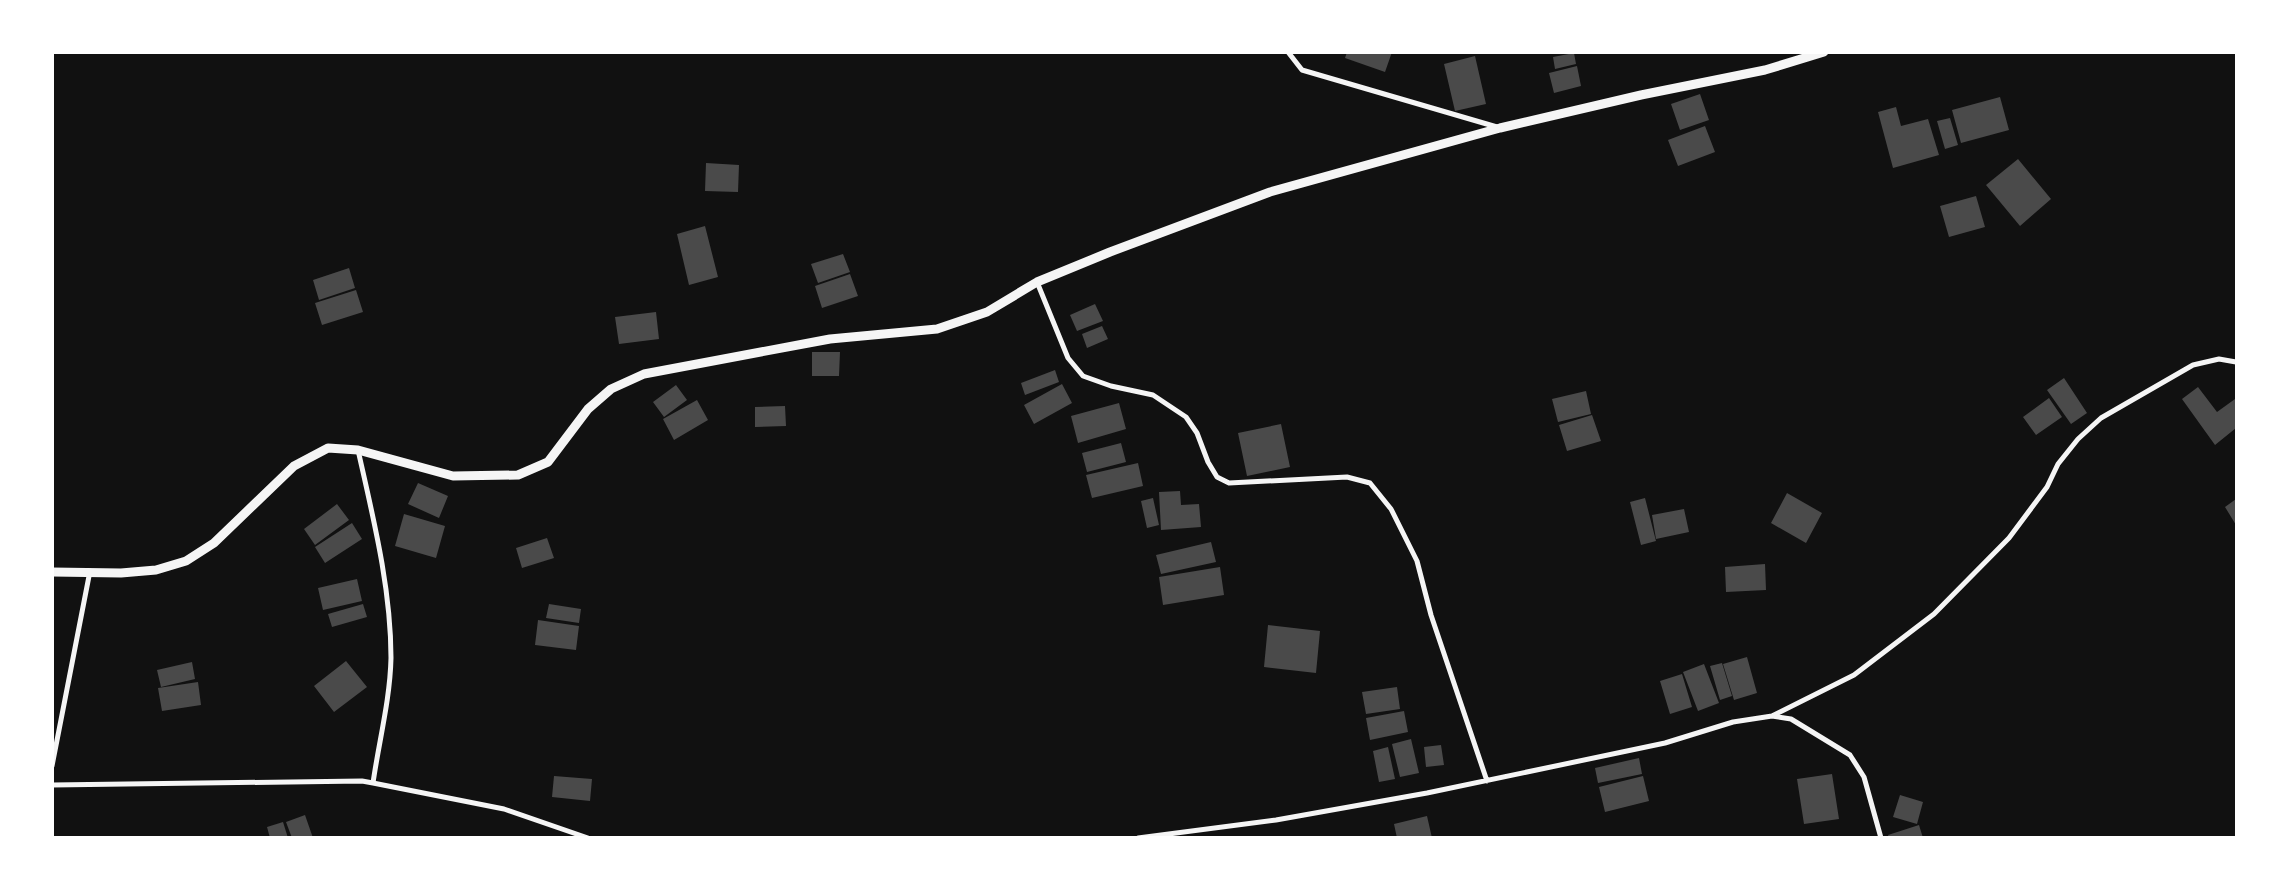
<svg xmlns="http://www.w3.org/2000/svg" width="2289" height="890" viewBox="0 0 2289 890" font-family="'Asap Condensed',sans-serif">
<rect width="100%" height="100%" fill="#111"/>
<path fill="#4a4a4a" d="M1347,52H1392L1385,72L1345,58Z
M1574,53L1576,64L1555,69L1553,57Z
M1475,56L1486,104L1455,111L1444,64Z
M1577,66L1581,86L1554,93L1549,73Z
M1700,94L1709,120L1680,130L1671,104Z
M2000,97L2009,130L1961,143L1952,110Z
M1896,107L1901,126L1928,119L1939,155L1893,168L1878,112Z
M1950,118L1958,145L1945,149L1937,121Z
M1705,126L1715,152L1678,166L1668,140Z
M2018,159L2051,199L2020,226L1986,185Z
M706,163L739,165L738,192L705,191Z
M1976,196L1985,227L1949,237L1940,206Z
M705,226L718,277L689,285L677,234Z
M843,254L850,272L818,283L811,264Z
M349,268L355,288L319,300L313,280Z
M850,274L858,296L822,308L815,286Z
M356,290L363,312L322,325L315,303Z
M1095,304L1103,321L1077,331L1070,315Z
M656,312L659,339L619,344L615,317Z
M1102,326L1108,339L1087,348L1082,334Z
M812,352H840L839,376H812Z
M1055,370L1059,382L1025,395L1021,383Z
M2064,378L2087,413L2071,424L2047,390Z
M1062,384L1072,403L1034,424L1024,405Z
M676,385L687,400L664,417L653,402Z
M2198,387L2217,412L2235,399L2236,402V428L2215,445L2182,399Z
M1586,391L1591,414L1558,422L1552,399Z
M2049,398L2062,417L2036,435L2023,417Z
M697,400L708,420L674,440L663,419Z
M1119,403L1126,429L1078,443L1071,416Z
M785,406L786,426L755,427V407Z
M1592,415L1601,441L1567,451L1559,425Z
M1281,424L1290,467L1247,476L1238,433Z
M1121,443L1126,462L1087,472L1082,453Z
M1138,463L1143,486L1092,498L1086,475Z
M418,483L448,496L439,518L408,504Z
M1180,491L1181,505L1199,504L1201,527L1161,530L1159,492Z
M1787,493L1822,513L1806,543L1771,523Z
M1153,498L1159,525L1147,528L1141,501Z
M1645,498L1656,541L1641,545L1630,502Z
M2236,499V525L2225,507Z
M337,504L349,520L315,545L304,529Z
M1684,509L1689,532L1656,539L1652,515Z
M404,514L445,526L436,558L395,546Z
M352,523L362,539L325,563L315,547Z
M547,538L554,558L522,568L516,548Z
M1211,542L1216,562L1161,574L1156,555Z
M1765,564L1766,590L1726,592L1725,567Z
M1220,567L1224,595L1163,605L1159,577Z
M357,579L362,601L323,610L318,588Z
M363,604L367,617L332,627L328,614Z
M549,604L581,609L579,623L546,618Z
M538,620L579,626L576,650L535,645Z
M1268,625L1320,631L1316,673L1264,667Z
M1747,657L1757,693L1734,700L1723,664Z
M346,661L367,687L334,712L314,686Z
M192,662L195,679L161,687L157,670Z
M1722,663L1732,696L1720,700L1710,666Z
M1704,664L1719,703L1698,711L1683,672Z
M1682,674L1692,707L1670,714L1660,681Z
M198,682L201,705L162,711L158,688Z
M1397,687L1400,709L1366,714L1362,692Z
M1404,711L1408,732L1370,740L1366,718Z
M1411,739L1419,773L1400,777L1392,744Z
M1441,745L1444,765L1426,767L1424,747Z
M1388,747L1395,779L1379,782L1373,751Z
M1639,758L1642,774L1598,783L1595,768Z
M1832,774L1839,819L1804,824L1797,779Z
M554,776L592,779L590,801L552,797Z
M1643,776L1649,801L1605,812L1599,787Z
M1900,795L1923,802L1917,824L1893,817Z
M305,815L313,838H292L286,822Z
M1427,816L1432,838H1397L1394,824Z
M283,822L288,838H270L267,827Z
M1919,825L1923,838H1889L1888,835Z"/>
<g fill="none" stroke-linecap="round" stroke-linejoin="round">
<path stroke="#f5f5f5" stroke-width="5" d="M1288,52L1302,70L1497,127
M1037,282L1068,358L1083,376L1111,386L1153,395L1186,417L1197,433L1208,462L1217,477L1229,483L1347,477L1370,483L1391,509L1417,561L1431,615L1487,781
M1772,716L1854,675L1934,614L2009,538L2047,487L2058,464L2078,439L2101,418L2193,365L2219,359L2236,362
M52,766L90,571
M373,783L504,809L588,838
M52,785L362,781L373,783C379,741 390,700 391,658C391,588 373,517 358,450
M1138,838L1276,820L1427,793L1665,743L1733,722L1772,716L1791,719L1850,755L1864,777L1881,838"/>
<path stroke="#f5f5f5" stroke-width="9" d="M52,572L121,573L156,570L186,561L214,543L294,466L328,448L358,450L453,476L518,475L548,462L588,409L611,389L644,374L830,339L937,329L987,312L1037,282L1110,252L1270,192L1500,128L1641,95L1765,70L1824,52"/>
</g>
<rect width="2289" height="890" fill="none" stroke="#ffffff" stroke-width="108"/>
</svg>
